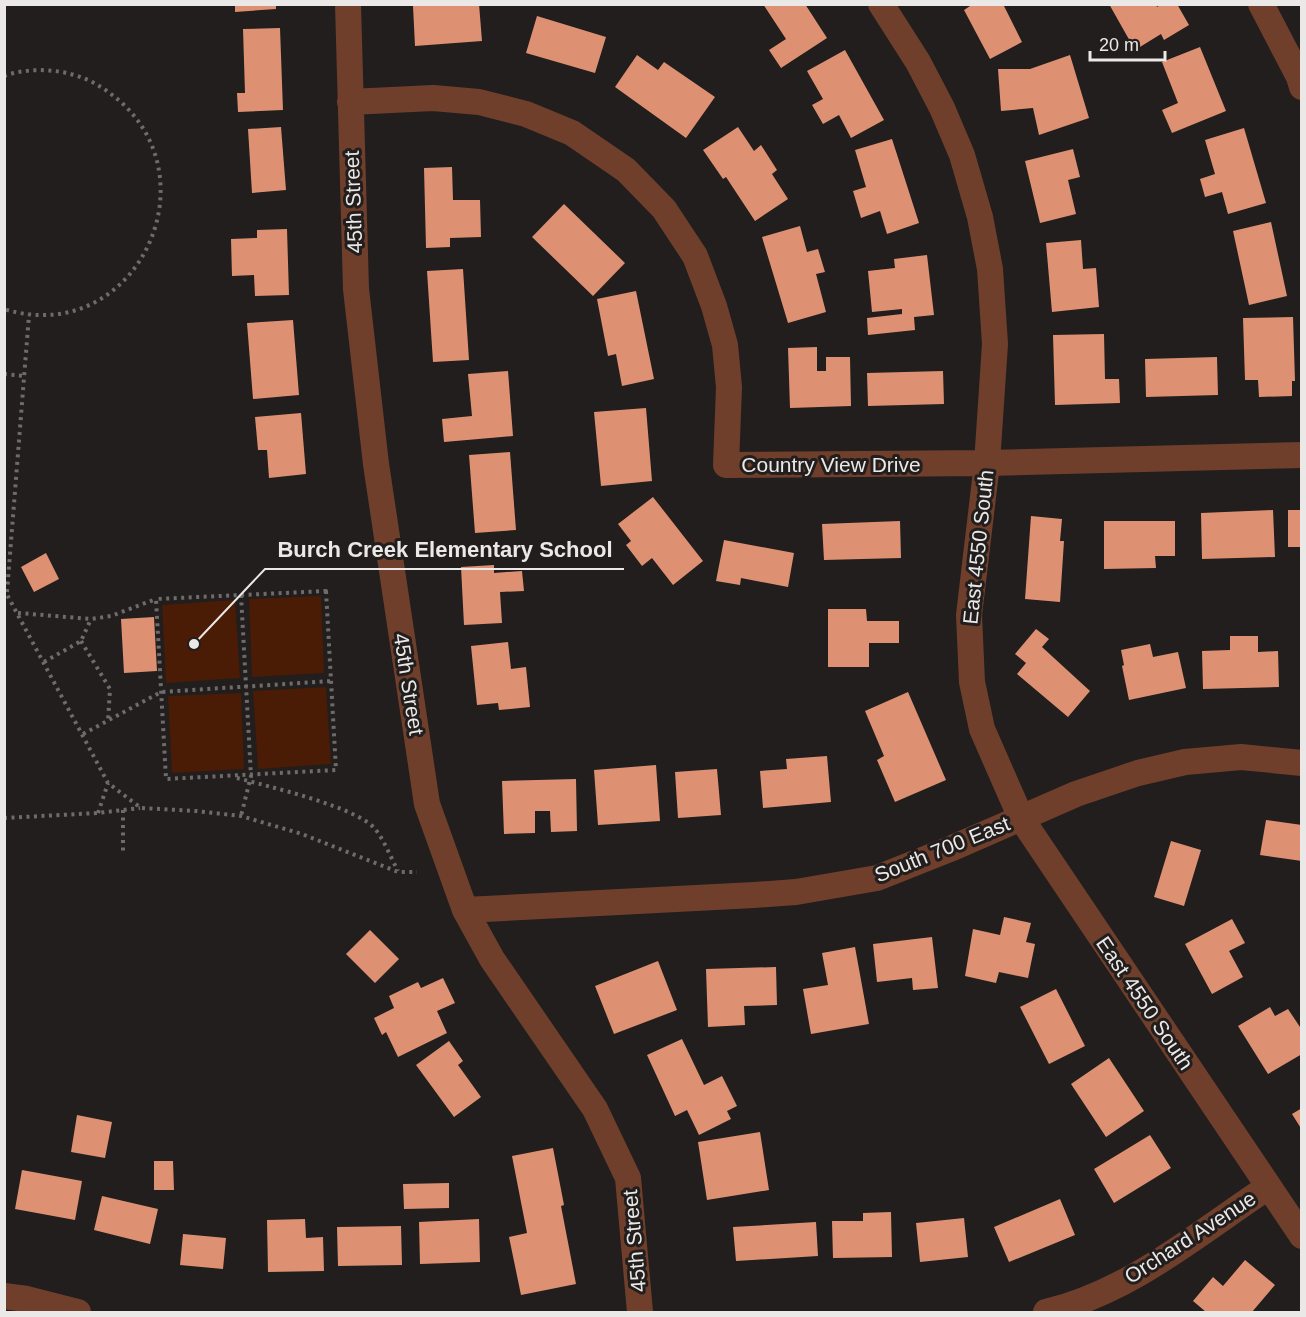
<svg xmlns="http://www.w3.org/2000/svg" width="1306" height="1317" viewBox="0 0 1306 1317" font-family="Helvetica,sans-serif">
<rect width="100%" height="100%" fill="#211e1d"/>
<path fill="#4a1b05" d="M321,596L324,673L252,677L249,599Z
M235,600L240,678L166,683L162,605Z
M326,687L331,764L258,769L253,691Z
M241,693L244,769L172,773L168,696Z"/>
<path fill="#de9172" d="M428,4H479L482,41L415,46L413,6Z
M763,4H805L827,38L781,68L769,50L786,39Z
M973,4H1003L1022,42L990,59L964,10Z
M1109,4H1156L1157,7L1162,4H1177L1189,25L1164,40L1161,34L1135,50Z
M235,5H276V9L235,12Z
M537,16L606,37L595,73L526,53Z
M280,28L283,110L238,112L237,93H245L243,29Z
M1200,47L1226,111L1172,133L1162,110L1178,103L1162,62Z
M845,50L884,120L851,138L839,115L823,124L812,105L823,99L807,71Z
M637,55L658,70L664,62L715,97L686,138L615,87Z
M1070,55L1089,118L1039,135L1033,108L1001,111L998,69H1030Z
M281,127L286,190L252,193L248,129Z
M738,127L754,151L761,145L777,170L772,174L788,199L755,221L726,177L723,179L703,150Z
M1244,128L1266,203L1228,214L1222,192L1205,197L1200,179L1215,174L1205,140Z
M892,139L919,223L887,234L880,211L861,218L853,191L866,187L855,150Z
M1073,149L1080,177L1068,180L1076,214L1040,223L1025,161Z
M452,167L453,200H480L481,237L450,238V247L426,248L424,168Z
M564,204L625,263L593,296L532,237Z
M1271,222L1287,296L1249,305L1233,231Z
M800,226L807,252L818,249L825,272L816,274L826,312L788,323L762,237Z
M287,229L289,295L255,296L254,275L232,276L231,239L257,238V230Z
M1081,240L1083,269L1096,268L1099,307L1052,312L1046,243Z
M927,255L934,315L914,317L915,330L868,335L867,318L902,314V309L872,312L868,271L895,268L894,259Z
M463,269L469,360L433,362L427,271Z
M636,291L654,379L622,386L616,354L608,356L597,299Z
M1293,317L1295,381H1292V396L1259,397L1258,380H1245L1243,318Z
M293,320L299,395L253,399L247,323Z
M1104,334L1105,379H1119L1120,403L1055,405L1053,335Z
M817,347V371H826V357H850L851,406L790,408L788,348Z
M1217,357L1218,395L1146,397L1145,359Z
M508,371L513,436L444,442L442,419L472,416L468,374Z
M943,371L944,404L868,406L867,373Z
M646,408L652,481L601,486L594,412Z
M301,413L306,474L269,478L267,450H258L255,417Z
M510,452L516,530L475,533L469,455Z
M653,497L703,561L673,585L652,558L642,566L626,545L631,541L618,524Z
M1273,510L1275,557L1202,559L1201,513Z
M1288,510H1302V547H1288Z
M1031,516L1062,519L1060,541H1064L1060,602L1025,599Z
M900,521L901,558L824,560L822,524Z
M1104,521H1175V556H1155L1156,568L1104,569Z
M724,540L794,553L788,587L741,578L740,585L716,581Z
M46,553L59,579L34,592L21,567Z
M494,565V573L522,571L524,591L500,592L502,623L464,625L461,567Z
M828,609H866L867,621H899V643H869V667H828Z
M154,617L157,671L124,673L121,619Z
M1036,629L1049,639L1042,647L1090,691L1068,717L1017,674L1026,663L1015,654Z
M1230,636H1258V652L1278,651L1279,687L1203,689L1202,651L1230,650Z
M508,642L511,669L526,667L530,707L499,710L498,703L477,705L471,646Z
M1150,644L1153,657L1178,652L1186,688L1129,700L1122,666L1124,665L1121,650Z
M908,692L946,780L895,802L877,760L884,756L865,711Z
M827,756L831,802L763,808L760,771L787,769L786,759Z
M656,765L660,821L598,825L594,770Z
M717,769L721,815L678,818L675,772Z
M576,779L577,831L551,832L550,811H535V833L504,834L502,781Z
M1266,820L1302,825V861L1260,855Z
M1171,841L1201,850L1184,906L1154,897Z
M1004,917L1031,923L1026,942L1035,944L1028,978L999,972L996,983L965,976L973,929L1000,935Z
M1232,919L1245,943L1229,951L1243,977L1212,994L1185,944Z
M370,930L399,959L375,983L346,954Z
M932,937L938,988L913,990L912,978L877,982L873,944Z
M855,947L869,1024L811,1034L803,989L828,985L822,953Z
M658,961L677,1010L614,1034L595,986Z
M776,967L777,1005L744,1006L745,1025L708,1027L706,969Z
M443,978L455,1003L437,1011L447,1033L398,1057L386,1032L382,1035L374,1018L394,1008L389,996L418,982L421,988Z
M1056,989L1085,1046L1049,1064L1020,1007Z
M1270,1007L1275,1016L1288,1009L1302,1030V1054L1268,1074L1238,1026Z
M682,1039L704,1085L722,1076L737,1106L727,1111L731,1119L699,1135L687,1110L675,1116L647,1055Z
M449,1041L463,1061L458,1065L481,1097L454,1117L416,1065Z
M1109,1058L1144,1111L1106,1137L1071,1084Z
M1302,1108V1130L1292,1114Z
M77,1115L112,1122L105,1158L71,1152Z
M760,1132L769,1190L707,1200L698,1142Z
M1150,1135L1171,1168L1114,1203L1094,1169Z
M553,1148L564,1205L561,1206L576,1284L521,1295L509,1237L527,1233L512,1156Z
M154,1161H173L174,1190H154Z
M22,1170L82,1181L75,1220L15,1209Z
M449,1183V1208L404,1209L403,1184Z
M102,1196L158,1209L150,1244L94,1230Z
M1060,1199L1075,1235L1009,1262L994,1227Z
M891,1212L892,1257L833,1258L832,1221H863V1213Z
M964,1218L968,1257L920,1262L916,1223Z
M305,1219L306,1238L323,1237L324,1271L268,1272L267,1220Z
M479,1219L480,1262L420,1264L419,1222Z
M816,1222L818,1256L736,1261L733,1227Z
M401,1226L402,1265L338,1266L337,1227Z
M183,1234L226,1238L223,1269L180,1265Z
M1245,1260L1275,1285L1252,1312H1206L1193,1301L1213,1277L1223,1286Z"/>
<g fill="none" stroke-linecap="round" stroke-linejoin="round">
<path stroke="#6e6b6a" stroke-width="4" stroke-dasharray="3 4.5" stroke-linecap="butt" d="M4,76C32,66 68,69 94,83C227,157 142,352 4,309
M4,374L25,376
M4,589L108,783L141,808L196,811L241,816L302,834L398,872H417
M326,591L336,770L166,779L156,599Z
M7,592L29,315
M241,595L251,776L241,816
M18,613L91,619L111,616L156,599
M81,641L110,689L108,721
M44,662L81,641L91,619
M83,734L161,692L332,681
M237,778C266,786 359,807 376,830C385,842 391,858 398,871
M123,810V852
M98,813L108,783
M4,818L98,813L140,808"/>
<path stroke="#6f3f2c" stroke-width="26" d="M348,4L356,289L376,464L427,804L465,910L492,959L595,1109L628,1178L640,1312
M881,4L918,62L942,108L962,155L980,217L990,269L995,344L987,463L969,615L972,682L982,729L1021,818L1302,1236
M1261,4L1299,77L1302,87
M350,102L433,98L479,102L526,114L572,133L626,170L664,209L695,256L714,306L725,345L729,387L726,465L987,463L1302,455
M465,910L754,895L796,892L877,878L950,849L1076,794L1138,773L1185,762L1241,757L1302,763
M4,1296L27,1299L78,1312
M1046,1312C1130,1292 1197,1234 1268,1187"/>
</g>
<g text-anchor="middle" dominant-baseline="central" stroke-width="6" stroke-linejoin="round" paint-order="stroke">
<g font-size="21" fill="#ebe9e8" stroke="#211e1d">
<text transform="translate(353 202) rotate(-92)">45th Street</text>
<text x="831" y="464">Country View Drive</text>
<text transform="translate(978 547) rotate(-84)">East 4550 South</text>
<text transform="translate(409 684) rotate(81)">45th Street</text>
<text transform="translate(942 849) rotate(-22)">South 700 East</text>
<text transform="translate(1145 1003) rotate(56)">East 4550 South</text>
<text transform="translate(1190 1237) rotate(-33)">Orchard Avenue</text>
<text transform="translate(634 1241) rotate(-95)">45th Street</text>
</g>
</g>
<path fill="none" stroke="#ebe9e8" stroke-width="2" d="M194 644L265 569H624"/>
<circle fill="#ebe9e8" stroke="#211e1d" stroke-width="2" cx="194" cy="644" r="6"/>
<g font-size="22" text-anchor="middle" font-weight="bold" fill="#ebe9e8" stroke="#211e1d" stroke-width="6" stroke-linejoin="round" paint-order="stroke">
<text x="445" y="557">Burch Creek Elementary School</text>
</g>
<rect width="1306" height="1317" fill="none" stroke="#ebe9e8" stroke-width="12"/>
<path d="M1090 51v9h75v-9" fill="none" stroke="#ebe9e8" stroke-width="3"/>
<text x="1099" y="51" font-size="18" fill="#ebe9e8" stroke="#211e1d" stroke-width="4.5" paint-order="stroke">20 m</text>
</svg>
